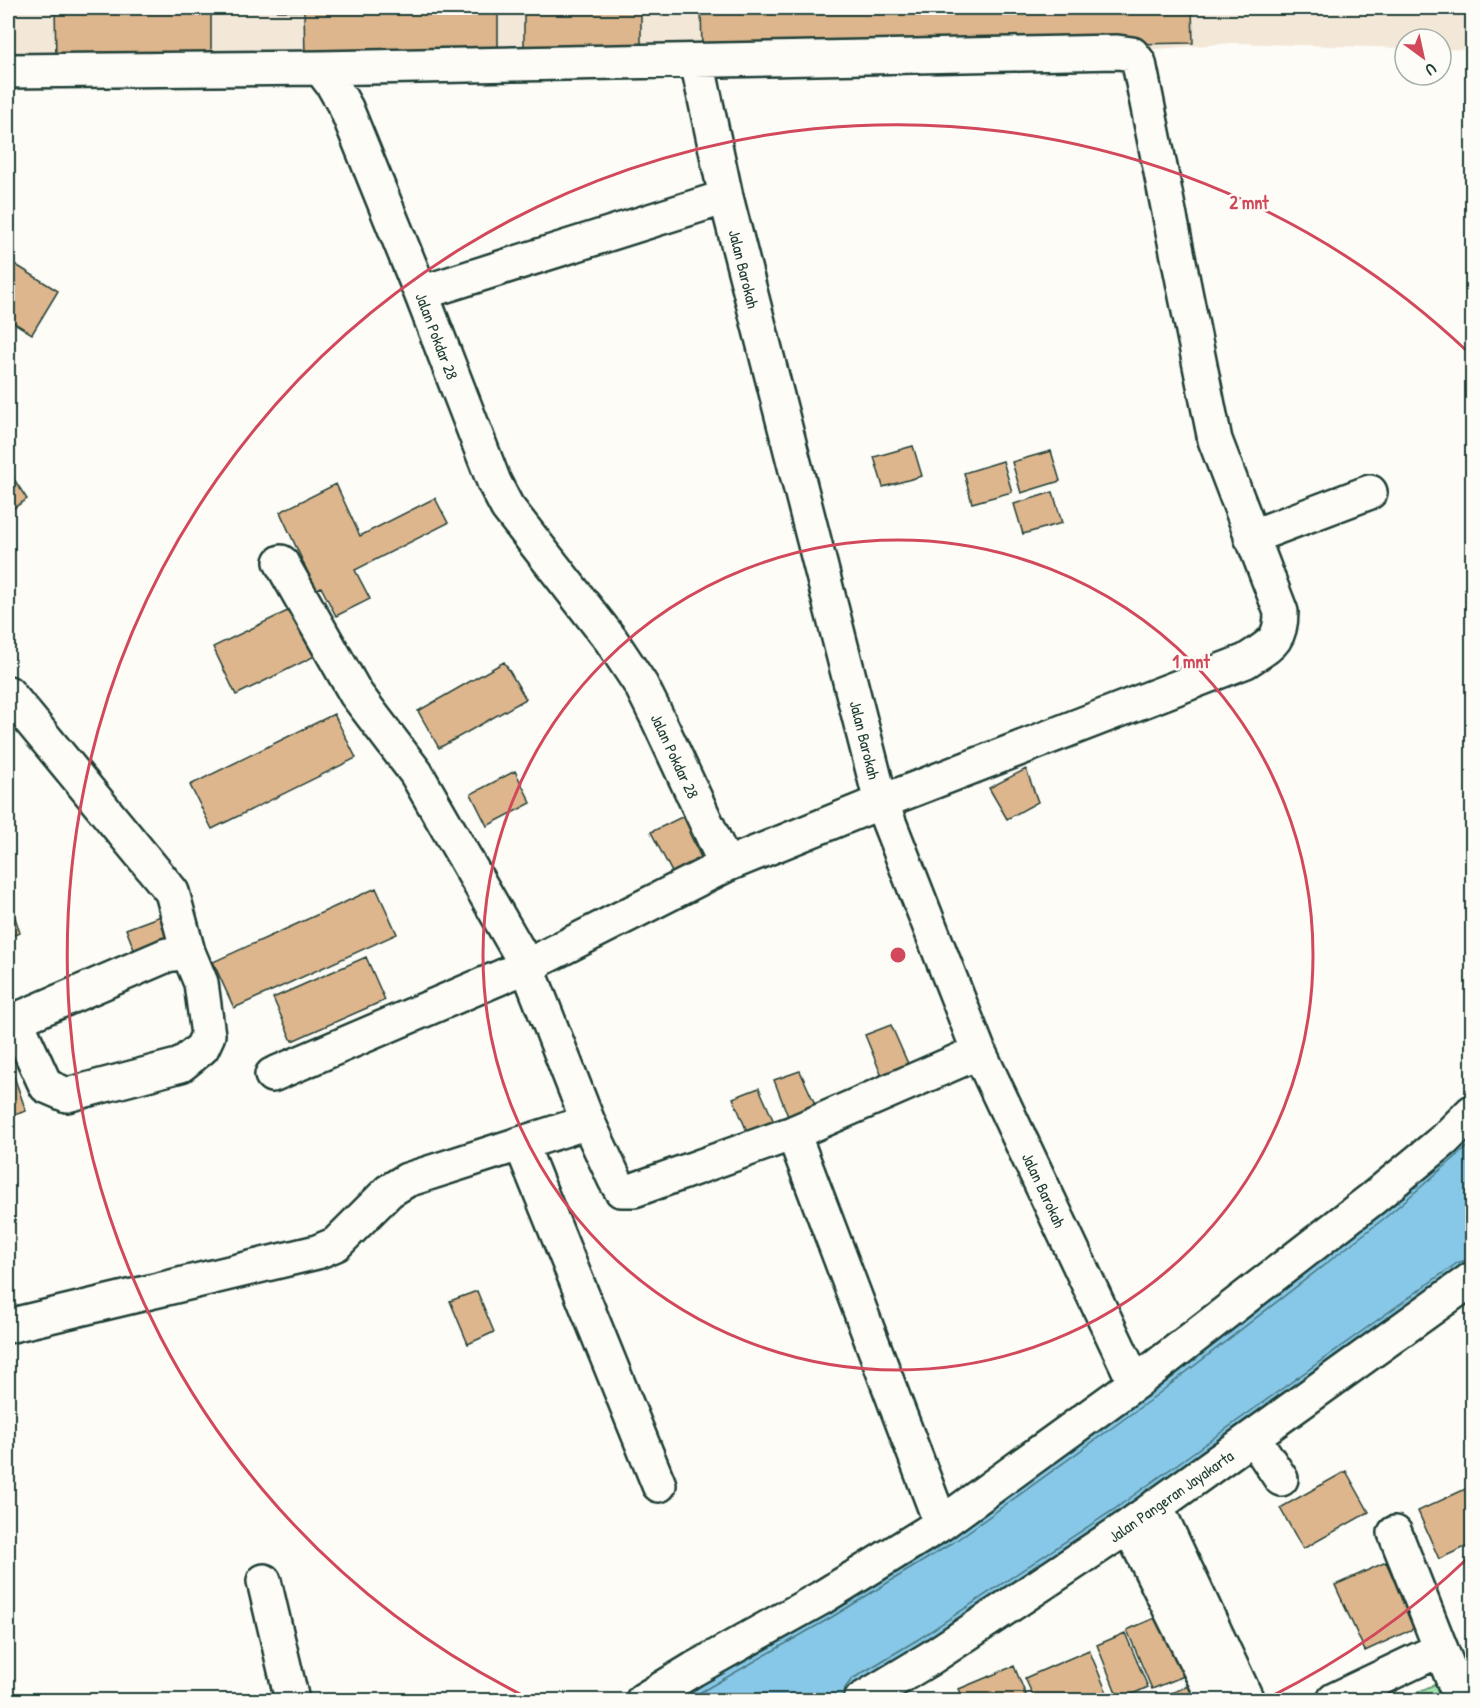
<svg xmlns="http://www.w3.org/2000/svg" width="1480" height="1708" viewBox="0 0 1480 1708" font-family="'Patrick Hand',sans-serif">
<rect width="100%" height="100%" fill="#fdfcf7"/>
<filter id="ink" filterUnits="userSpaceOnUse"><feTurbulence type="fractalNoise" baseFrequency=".0167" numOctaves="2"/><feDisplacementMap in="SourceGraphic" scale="12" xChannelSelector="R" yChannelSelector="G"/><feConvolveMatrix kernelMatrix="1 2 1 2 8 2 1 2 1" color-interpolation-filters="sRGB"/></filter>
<g filter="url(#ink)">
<path fill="#f3e7d8" d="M8,8H1472V50L1441,49V39H1405V48L1232,43L898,70L8,69Z"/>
<path fill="#a0e3ad" stroke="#609070" stroke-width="1.5" d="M1438,1683L1446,1700H1399Z"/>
<path fill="#87c8e8" stroke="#5d90a0" stroke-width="1.5" d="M1472,1112V1279L861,1700H643L821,1598Z"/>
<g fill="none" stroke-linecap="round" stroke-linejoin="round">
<path stroke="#49757c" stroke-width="1.5" d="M687,1700L832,1617L954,1542L1149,1401L1386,1217L1472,1143
M842,1700L845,1688L852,1679L917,1640L1116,1508L1457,1263L1472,1258"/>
</g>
<path fill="#ddb68e" stroke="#1f3d34" stroke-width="1.5" d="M55,8H211V56L56,58Z
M277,8H498V51L305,58L304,11H277Z
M524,8H641V47L524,46Z
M701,8H1192L1193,43L702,51Z
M1346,8H1472V9L1346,10Z
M8,260L58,291L32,334L8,319Z
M913,446L922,476L883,487L874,457Z
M1051,451L1060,481L1021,493L1012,462Z
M1003,461L1012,492L972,503L964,473Z
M8,470L27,499L8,512Z
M336,484L360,536L435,498L448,523L355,570L370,599L336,616L321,587L316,590L280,512Z
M1053,492L1062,523L1023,534L1014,504Z
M302,604L325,651L236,695L213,647Z
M504,662L526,699L439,748L418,711Z
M334,714L356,758L212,829L190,785Z
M1026,769L1038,802L1007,819L989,788Z
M515,771L531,803L487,826L471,794Z
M698,809L705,824L689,832L703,862L674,876L651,832Z
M376,888L397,934L234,1008L213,962Z
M8,895L20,933L8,937Z
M166,914L177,942L137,957L126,929Z
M366,957L385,1000L292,1041L273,998Z
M891,1025L909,1066L883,1079L865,1035Z
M8,1059L26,1111L8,1117Z
M800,1071L818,1111L791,1124L774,1080Z
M759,1088L777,1129L751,1141L733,1098Z
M477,1291L494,1332L468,1344L450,1301Z
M1346,1471L1369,1512L1303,1549L1280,1508Z
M1472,1486V1544L1439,1559L1418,1511Z
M1386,1562L1415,1628L1365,1651L1335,1585Z
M1164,1614L1189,1674L1152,1689L1127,1630Z
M1125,1633L1148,1687L1119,1700L1097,1645Z
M1089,1650L1110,1700H1035L1025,1678Z
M1014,1666L1028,1700H964L959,1689Z
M1193,1684L1200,1700H1154Z"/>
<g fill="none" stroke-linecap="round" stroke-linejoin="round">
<defs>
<path id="minor" d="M697,61L726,197L881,802L979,1052L1135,1383
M320,68L333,85L346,108L421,293L494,482L507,507L611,640L641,685L658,719L726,865
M421,293L726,197
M1251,537L1370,492
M8,693L172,892L188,952L201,983L208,1035L202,1048L181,1065L67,1095L46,1086L19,1027L23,1017L167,955L188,952
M272,1075L527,966L416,773L356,694L281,562
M588,1122L615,1180L621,1190H634L793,1133L979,1052
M793,1133L941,1524
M521,1144L659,1485
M8,1326L317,1252L336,1244L389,1191L407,1180L588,1122L527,966L726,865L881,802L1246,661C1269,645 1281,643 1281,612L1215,440L1139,63L1132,54L1117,52L320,68L8,71
M1253,1437L1281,1479
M1156,1506L1247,1700
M1129,1526L1215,1700
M1395,1533L1461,1700
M264,1581L292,1700
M643,1700L694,1669L821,1598L941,1524L1135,1383L1372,1199L1444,1140L1472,1112
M861,1700L929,1659L1129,1526L1472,1279
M1334,1700L1441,1649"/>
</defs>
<use href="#minor" stroke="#1f3d34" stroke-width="38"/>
<use href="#minor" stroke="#fdfcf7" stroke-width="33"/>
</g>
</g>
<g fill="none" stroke="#d1495b" stroke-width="3">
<circle cx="898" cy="955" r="415"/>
<path d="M1469 1557A830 830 0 0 1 1268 1698M528 1698A830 830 0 1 1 1469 353"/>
</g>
<g text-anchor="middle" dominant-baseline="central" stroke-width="5" stroke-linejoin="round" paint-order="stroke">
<g font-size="16" fill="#1f3d34" stroke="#fdfcf7">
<text transform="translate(744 269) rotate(76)">Jalan Barokah</text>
<text transform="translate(437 336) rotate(69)">Jalan Pokdar 28</text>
<text transform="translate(865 740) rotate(76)">Jalan Barokah</text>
<text transform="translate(675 756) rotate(65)">Jalan Pokdar 28</text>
<text transform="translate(1044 1190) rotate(65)">Jalan Barokah</text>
<text transform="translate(1171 1496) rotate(-35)">Jalan Pangeran Jayakarta</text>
</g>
</g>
<circle cx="898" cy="955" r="9" fill="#d1495b" stroke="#fdfcf7" stroke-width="3"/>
<g font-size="18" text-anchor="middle" font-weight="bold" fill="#d1495b" stroke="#fdfcf7" stroke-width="5" stroke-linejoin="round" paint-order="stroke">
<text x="1249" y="209">2 mnt</text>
<text x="1191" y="668">1 mnt</text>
</g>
<rect width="1480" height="1708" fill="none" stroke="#fdfcf7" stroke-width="30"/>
<rect x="15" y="15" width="1450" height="1678" fill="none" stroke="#1f3d34" stroke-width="2" filter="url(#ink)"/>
<g transform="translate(1423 57) rotate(147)"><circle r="28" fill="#fdfcf7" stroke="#a4b0a9" stroke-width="1.5"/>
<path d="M0-4.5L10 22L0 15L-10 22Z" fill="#d1495b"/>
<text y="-9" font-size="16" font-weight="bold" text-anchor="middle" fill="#1f3d34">U</text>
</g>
</svg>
